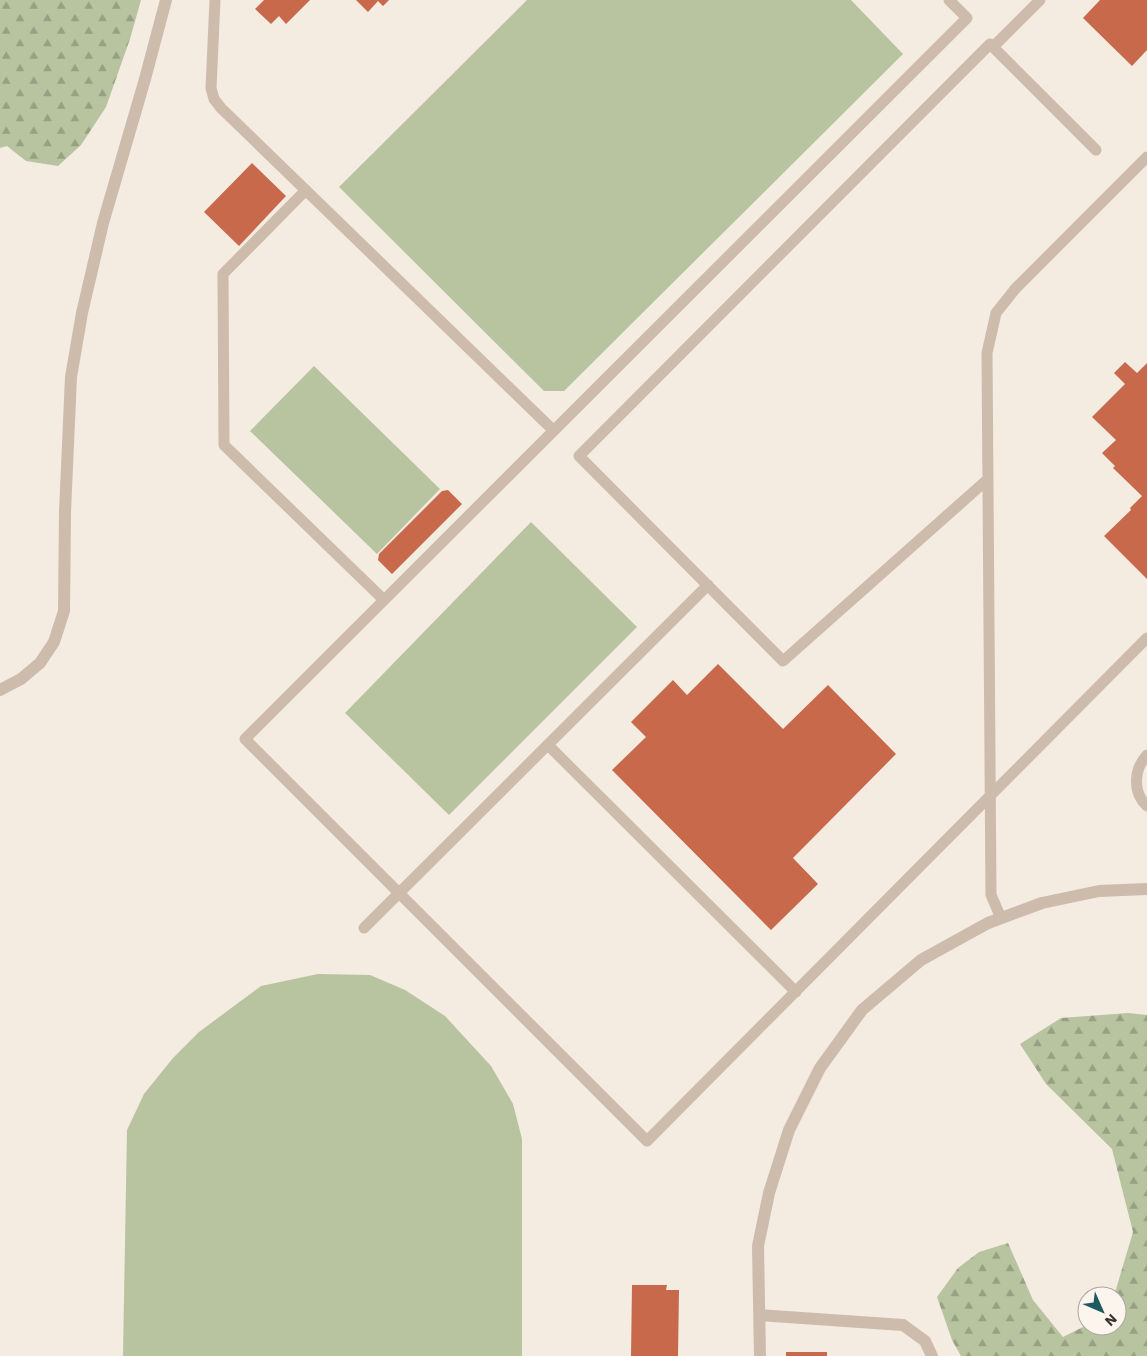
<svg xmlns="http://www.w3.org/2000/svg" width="1147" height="1356" viewBox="0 0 1147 1356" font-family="'Work Sans',sans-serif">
<defs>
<pattern id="forest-firs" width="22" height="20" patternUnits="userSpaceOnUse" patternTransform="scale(1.25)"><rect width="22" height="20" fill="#b8c4a0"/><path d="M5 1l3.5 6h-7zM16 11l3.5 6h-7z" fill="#97a083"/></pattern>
</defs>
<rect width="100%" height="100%" fill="#f4ebe1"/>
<path fill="#b8c4a0" d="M527,0H851L903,54L564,391H544L339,187Z
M314,366L440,489L377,554L250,431Z
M531,522L637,627L449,815L345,713Z
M318,974L370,975L405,990L445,1016L491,1066L513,1104L522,1139V1356H123L127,1130L144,1094L173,1058L199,1032L261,986Z"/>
<path fill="url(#forest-firs)" d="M0,0H141L130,39L106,107L81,145L58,166L26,161L7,146L0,148Z
M1128,1013L1147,1015V1356H961L952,1340L937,1297L958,1268L979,1252L1008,1243L1033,1300L1063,1337L1087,1325V1326H1117V1296H1114L1133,1232L1112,1149L1046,1084L1020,1044L1061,1018Z"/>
<path fill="#c8694b" d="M264,0H310L286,24L279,16L271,24L255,9Z
M356,0H389L383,6L378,1L368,12Z
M1100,0H1147V50L1132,66L1083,18Z
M252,163L286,196L239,246L204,212Z
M1125,362L1137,373L1147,363V579L1104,536L1131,510L1130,508L1142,496L1113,468L1115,466L1102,453L1116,440L1092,417L1125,384L1114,373Z
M448,490L462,504L392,574L378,560L379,554L442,491Z
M718,664L783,729L828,685L896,754L793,858L818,884L771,930L612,770L646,737L631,722L673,680L687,695Z
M632,1285H667L666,1290H679L678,1356H631Z
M786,1352H827V1356H786Z"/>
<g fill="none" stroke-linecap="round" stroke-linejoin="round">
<path stroke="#cdbbac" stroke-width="11" d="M215,0L211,88L214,99L221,108L553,430
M949,0L967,18L245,739L647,1141L1147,638
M993,47L1040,0
M306,190L223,274L224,445L384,600
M988,479L783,661L579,456L990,44L1096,150
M548,745L796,992
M1147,755C1134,769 1132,792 1147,806
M1001,918L991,895L987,353L996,313L1016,288L1147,157
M364,928L708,585"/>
<path stroke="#cdbbac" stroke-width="12" d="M0,690L21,679L40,663L54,642L64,611L65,512L71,377L82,313L103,223L145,79L166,0
M760,1315L903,1325L925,1341L932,1356"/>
<path stroke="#cdbbac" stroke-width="12" d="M760,1356L758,1246L769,1193L789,1130L820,1068L862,1010L921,960L988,923L1042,903L1099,891L1147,889"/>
</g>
<g transform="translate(1102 1311) rotate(135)"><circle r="24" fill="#fbf5ee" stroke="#aea6a0"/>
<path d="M0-4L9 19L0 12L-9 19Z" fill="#1f5a5e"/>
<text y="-8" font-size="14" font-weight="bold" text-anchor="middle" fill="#3b302b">N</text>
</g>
</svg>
